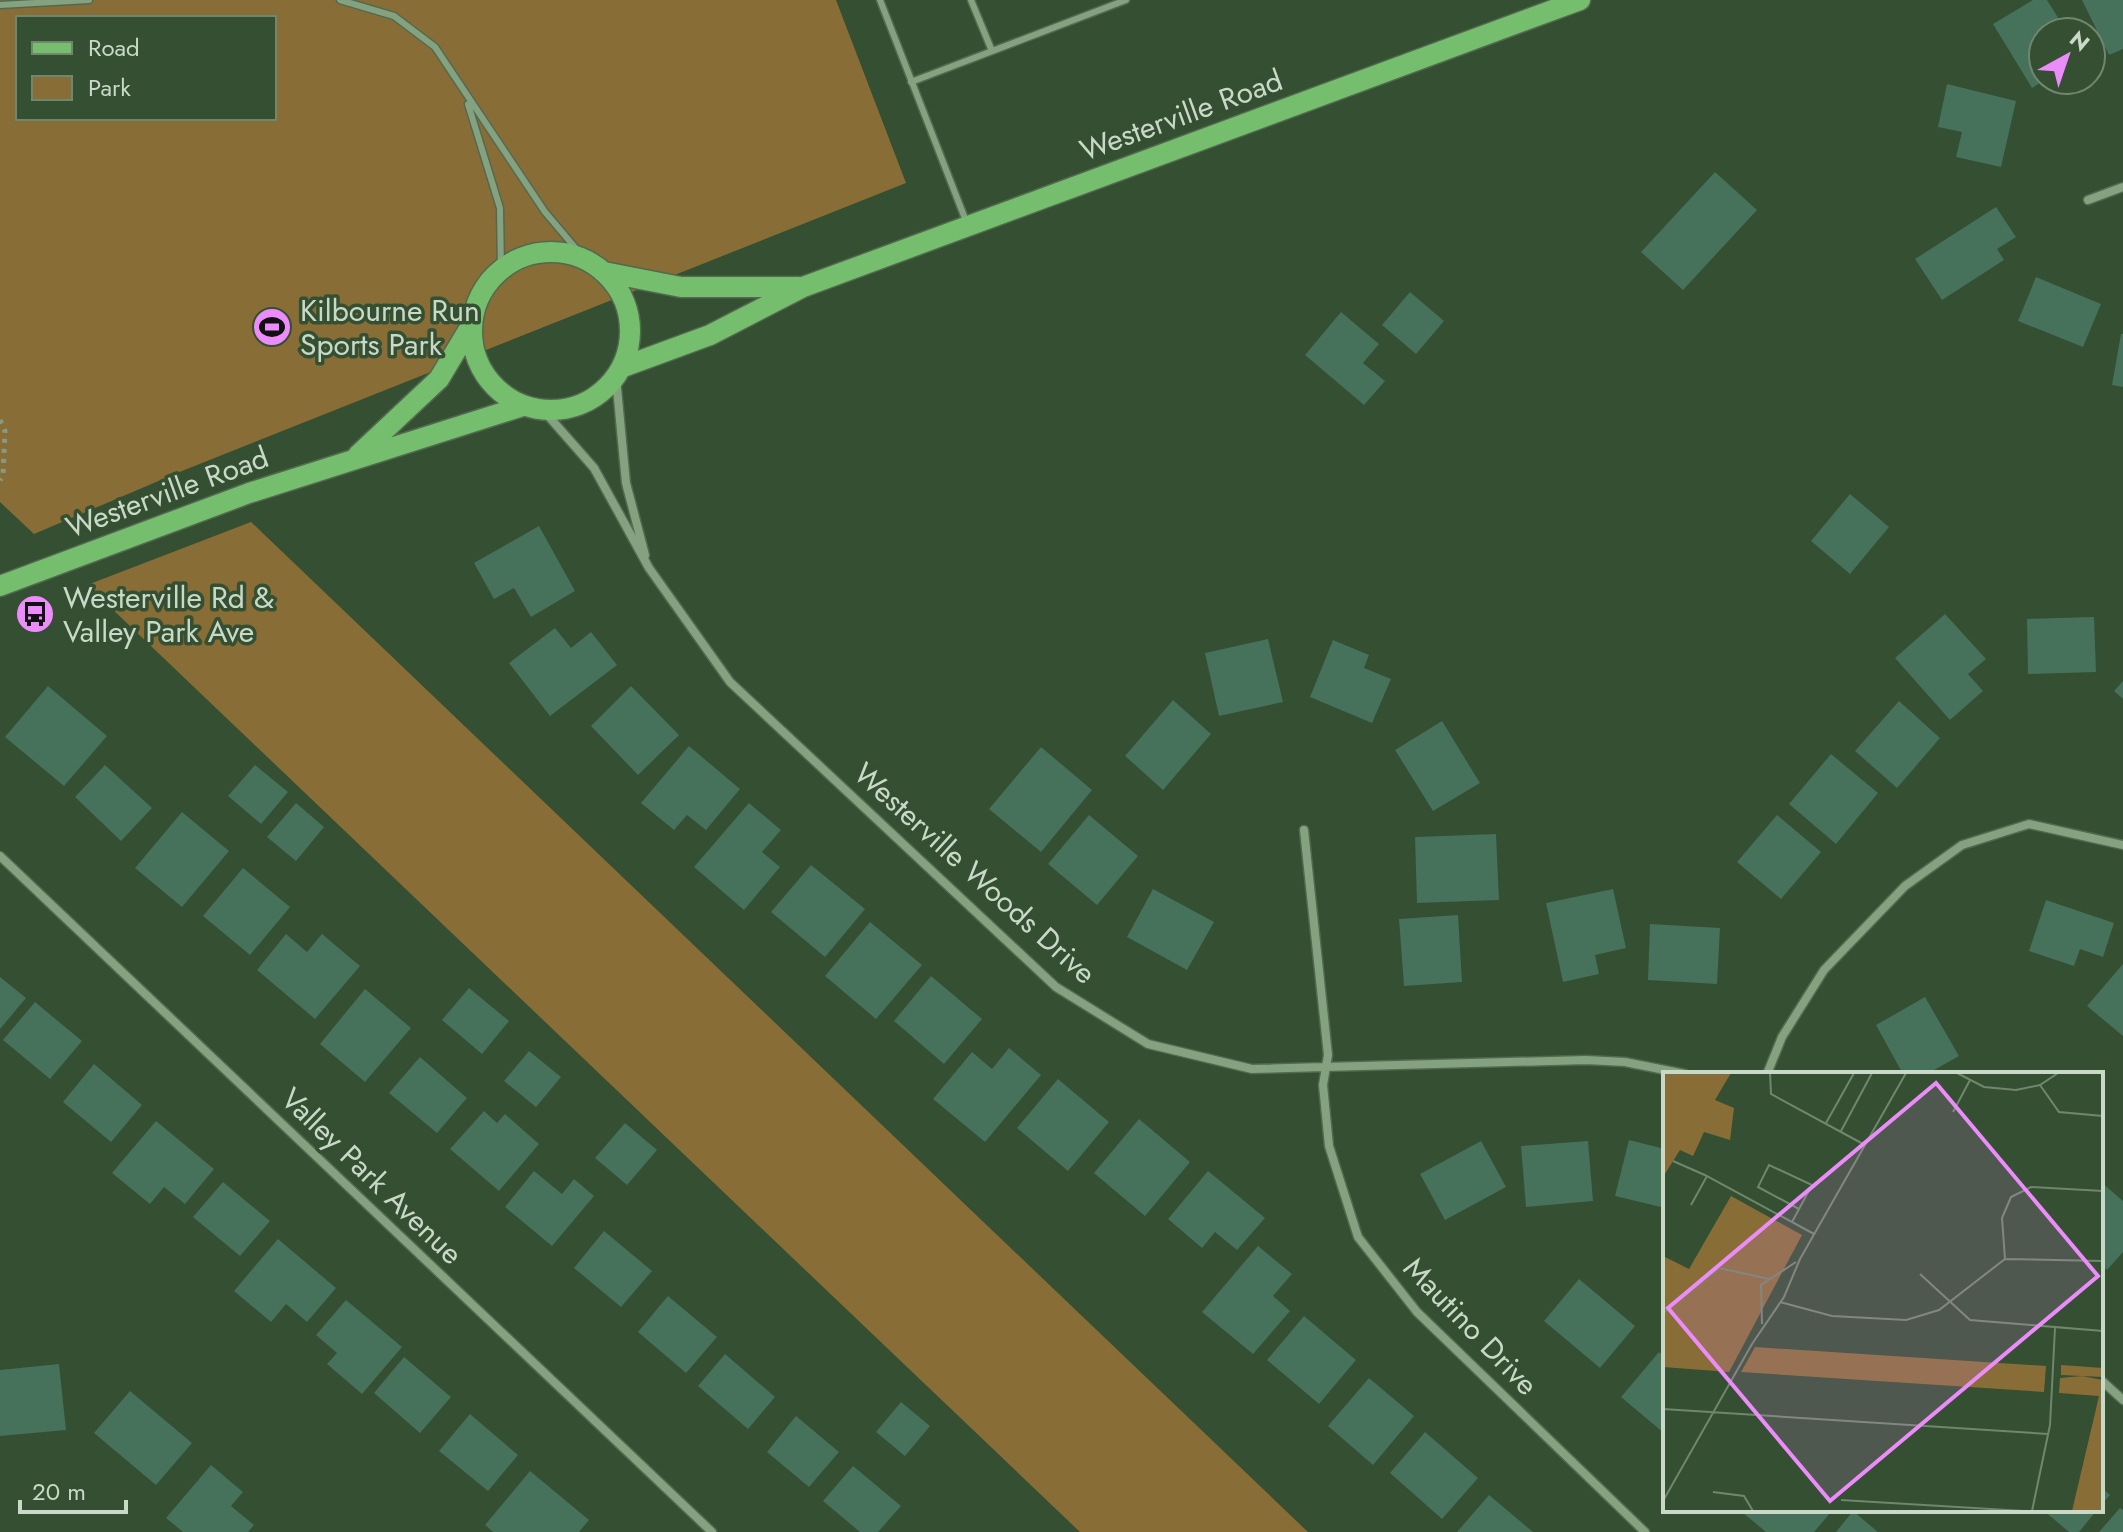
<svg xmlns="http://www.w3.org/2000/svg" width="2123" height="1532" viewBox="0 0 2123 1532" font-family="Jost,sans-serif">
<rect width="100%" height="100%" fill="#344f31"/>
<path fill="#896d37" fill-rule="evenodd" d="M0,0H836L906,183L182,471L34,534L0,502ZM18,18H274V118H18Z
M251,522L1308,1532H1080L87,585Z"/>
<path fill="#46715b" d="M2033,0H2047L2067,32H2043V81L2032,88L1993,24Z
M2082,0H2123V49L2109,55Z
M1947,84L2016,101L2001,167L1956,157L1962,132L1938,127Z
M1715,172L1757,210L1683,290L1641,252Z
M1996,207L2016,237L1997,249L2004,260L1942,300L1915,259Z
M2036,277L2101,304L2083,347L2018,321Z
M1410,292L1444,321L1416,354L1382,325Z
M1341,312L1379,344L1363,363L1385,381L1364,405L1305,355Z
M2121,334H2123V387L2112,385Z
M1850,494L1889,527L1850,574L1811,541Z
M539,526L575,591L531,617L514,588L494,599L474,563Z
M1945,614L1986,659L1968,674L1983,691L1950,720L1895,658Z
M2094,617L2096,672L2028,674L2027,619Z
M555,628L571,648L591,632L617,665L550,716L509,663Z
M1268,639L1283,702L1219,716L1205,653Z
M1333,640L1369,655L1364,668L1391,679L1372,723L1310,697Z
M2123,681V699L2114,691Z
M48,686L107,736L64,786L5,737Z
M631,686L679,735L638,775L591,726Z
M1173,700L1211,734L1163,790L1125,756Z
M1899,701L1940,738L1897,788L1855,751Z
M1442,721L1480,783L1433,811L1395,750Z
M689,746L740,789L706,830L687,815L674,830L641,803Z
M1041,747L1092,790L1041,852L989,809Z
M1831,754L1878,793L1836,844L1789,804Z
M105,765L152,808L121,841L75,797Z
M255,765L288,792L261,824L228,796Z
M296,803L324,827L296,861L267,837Z
M749,803L781,830L762,852L780,867L744,910L694,867Z
M182,812L229,851L182,907L135,868Z
M1089,815L1138,856L1097,905L1048,864Z
M1777,815L1821,852L1781,899L1737,862Z
M1496,834L1499,900L1417,903L1415,837Z
M811,865L865,909L825,957L771,912Z
M243,868L290,907L250,955L203,916Z
M1153,889L1214,922L1187,970L1127,937Z
M1613,889L1626,948L1595,955L1599,974L1563,982L1546,903Z
M2046,900L2114,923L2103,957L2080,949L2074,966L2029,951Z
M1458,915L1462,982L1404,986L1399,919Z
M870,922L922,965L876,1019L825,976Z
M1650,924L1720,928L1717,984L1648,980Z
M286,934L307,952L322,934L360,966L315,1019L257,970Z
M2123,964V1036L2087,1006Z
M931,976L982,1019L944,1064L894,1021Z
M0,977L26,998L0,1029Z
M469,988L509,1021L482,1054L442,1020Z
M365,989L411,1028L365,1082L320,1044Z
M1925,997L1959,1056L1927,1074H1903L1876,1025Z
M35,1002L82,1041L50,1079L3,1040Z
M1009,1048L1041,1075L985,1142L933,1099L972,1052L992,1069Z
M529,1051L561,1077L536,1107L504,1081Z
M420,1057L467,1098L437,1133L389,1093Z
M94,1064L142,1105L111,1142L63,1102Z
M1058,1079L1109,1122L1068,1171L1017,1128Z
M484,1111L497,1123L505,1114L539,1144L499,1191L450,1149Z
M1139,1119L1190,1162L1145,1216L1094,1173Z
M156,1121L214,1169L185,1204L164,1187L150,1204L112,1173Z
M625,1123L657,1150L627,1185L595,1158Z
M1629,1140L1665,1149V1208L1615,1196Z
M1481,1141L1506,1187L1445,1220L1420,1174Z
M1588,1141L1593,1201L1526,1207L1521,1146Z
M534,1171L562,1194L574,1179L594,1196L552,1246L505,1207Z
M1208,1171L1265,1218L1237,1250L1215,1232L1202,1248L1168,1219Z
M223,1182L270,1221L240,1256L193,1217Z
M2101,1182L2123,1201V1252L2107,1270L2101,1264Z
M604,1231L652,1271L621,1307L574,1268Z
M278,1239L336,1288L307,1322L286,1304L271,1322L234,1291Z
M1258,1246L1292,1274L1273,1296L1290,1311L1253,1354L1202,1312Z
M1579,1279L1635,1326L1600,1368L1544,1321Z
M668,1296L717,1337L686,1373L638,1332Z
M346,1300L402,1347L362,1394L327,1364L337,1353L316,1335Z
M1304,1316L1356,1360L1319,1404L1267,1360Z
M1659,1352L1665,1358V1434L1621,1397Z
M725,1354L775,1397L748,1429L698,1386Z
M404,1357L451,1397L420,1433L374,1393Z
M59,1364L66,1430L0,1436V1370Z
M1369,1378L1414,1416L1373,1465L1328,1426Z
M130,1391L192,1443L156,1485L94,1433Z
M901,1402L930,1426L905,1456L876,1432Z
M470,1414L518,1455L488,1491L439,1451Z
M796,1416L839,1452L809,1487L767,1452Z
M1425,1432L1478,1478L1442,1519L1390,1473Z
M211,1465L243,1492L231,1506L254,1525L248,1532H183L166,1518Z
M853,1466L901,1506L878,1532H860L823,1501Z
M530,1471L589,1520L579,1532H493L485,1525Z
M2101,1487L2110,1495L2101,1505Z
M1489,1495L1533,1532H1457Z
M2120,1508L2123,1510V1532H2099Z
M1744,1510H1829L1831,1512L1814,1532H1766L1742,1512Z
M2043,1510H2097L2079,1532H2069Z
M1853,1511L1878,1532H1836Z"/>
<g fill="none" stroke-linecap="round" stroke-linejoin="round">
<defs>
<path id="lane" d="M340,0L394,16L435,47L545,212L584,258
M880,0L966,221
M971,0L992,51
M0,5L89,0
M911,82L1126,0
M468,104L500,208L501,269"/>
<path id="street" d="M2088,200L2123,187
M616,378L626,483L645,555
M543,410L594,468L649,568L730,682L1056,987L1148,1044L1252,1069L1586,1060L1625,1062L1685,1074
M1304,830L1328,1055L1323,1085L1329,1146L1358,1237L1417,1312L1645,1532
M0,856L712,1532
M1767,1074L1782,1037L1824,970L1905,886L1962,845L2029,824L2123,845
M2101,1380L2123,1400"/>
<path id="primary" d="M472 331a79 79 0 1 1 158 0a79 79 0 1 1-158 0Z
M604,272L681,287H799
M623,367L710,335L803,287L1580,0
M358,455L439,379L472,324
M0,586L249,493L523,406"/>
</defs>
<use href="#lane" stroke="#526950" stroke-width="9"/>
<use href="#street" stroke="#526950" stroke-width="11"/>
<use href="#primary" stroke="#526950" stroke-width="23"/>
<path stroke="#849a82" stroke-width="5" stroke-dasharray="4 6" stroke-linecap="butt" d="M0,420L5,431L3,476L0,480"/>
<use href="#lane" stroke="#84a280" stroke-width="6"/>
<use href="#street" stroke="#84a280" stroke-width="8"/>
<use href="#primary" stroke="#75be6d" stroke-width="20"/>
</g>
<defs>
<symbol id="stadium-disc" viewBox="-11 -11 22 22"><circle r="9.5" fill="#ec8cfb" stroke="#344f31"/><path d="M0-5a6.5 5 0 1 0 0 10a6.5 5 0 1 0 0-10ZM-3.5-1.8h7v3.6h-7Z" fill="#111"/></symbol>
<symbol id="bus-disc" viewBox="-11 -11 22 22"><circle r="9.5" fill="#ec8cfb" stroke="#344f31"/><path d="M-5-6H5V4H4V6H2V4H-2V6H-4V4H-5ZM-3.5-4V0h7V-4ZM-3.5 1.2v1.5H-2V1.2ZM2 1.2v1.5H3.5V1.2Z" fill="#111"/></symbol>
</defs>
<g fill-rule="evenodd">
<use href="#stadium-disc" x="250" y="305" width="44" height="44"/>
<use href="#bus-disc" x="13" y="592" width="44" height="44"/>
</g>
<g text-anchor="middle" dominant-baseline="central" stroke-width="7" stroke-linejoin="round" paint-order="stroke">
<g font-size="30" fill="#c9d9c7" stroke="#344f31">
<text transform="translate(1181 115) rotate(-20)">Westerville Road</text>
<text transform="translate(167 492) rotate(-20)">Westerville Road</text>
<text transform="translate(975 873) rotate(42)">Westerville Woods Drive</text>
<text transform="translate(372 1176) rotate(44)">Valley Park Avenue</text>
<text transform="translate(1471 1326) rotate(46)">Mautino Drive</text>
</g>
<g font-size="30" fill="#c9d9c7" stroke="#344f31" text-anchor="start">
<text x="300" y="310">Kilbourne Run<tspan x="300" dy="34">Sports Park</tspan></text>
<text x="63" y="597">Westerville Rd &amp;<tspan x="63" dy="34">Valley Park Ave</tspan></text>
</g>
</g>
<g transform="translate(1663 1072)">
<rect width="440" height="440" fill="#344f31"/>
<path d="M0,1H68L52,28L71,36L67,68L41,60L30,84L17,78L0,105ZM68,124L139,163L66,300L0,295V184L26,197ZM92,275L383,294L381,320L78,300ZM398,293L440,296V305L398,303ZM419,304L440,308V439H409L436,324L396,321L397,306Z" fill="#896d37"/>
<path fill="none" stroke="#70866d" stroke-width="2" d="M107,1L108,22L202,73M294,1L321,15L353,18L377,13L395,1M377,13L396,40L440,44M290,40L307,8M163,51L191,1M178,59L209,1M10,89L44,104M28,133L44,104L151,162M129,150L149,113L106,93L95,115L136,137M342,187L339,146L348,125L368,115L440,119M257,202L307,248L440,259M117,230L169,244L243,248L276,238L342,187L440,189M0,241L56,196L106,207M99,252L98,213L133,190M0,337L385,362M50,420L81,424L90,439M178,428L361,439M0,429L89,272L121,225L137,187L243,1M369,439L387,353L392,256"/>
<path fill="#ec8cfb" fill-opacity="0.15" stroke="#ec8cfb" stroke-width="4" d="M273,11L435,204L167,429L5,236Z"/>
<rect width="440" height="440" fill="none" stroke="#c9d9c7" stroke-width="4"/>
</g>
<rect x="16" y="16" width="260" height="104" fill="#344f31" stroke="#70866d" stroke-width="2"/>
<rect x="32" y="42" width="40" height="12" fill="#75be6d" stroke="#70866d" stroke-width="2"/>
<text x="88" y="56" font-size="24" fill="#c9d9c7">Road</text>
<rect x="32" y="76" width="40" height="24" fill="#896d37" stroke="#70866d" stroke-width="2"/>
<text x="88" y="96" font-size="24" fill="#c9d9c7">Park</text>
<g transform="translate(2067 56) rotate(40)"><circle r="38" fill="#344f31" stroke="#70866d" stroke-width="2"/>
<path d="M0-6L14 30L0 20L-14 30Z" fill="#ec8cfb"/>
<text y="-12" font-size="22" font-weight="bold" text-anchor="middle" fill="#c9d9c7">N</text>
</g>
<path d="M20 1500v12h106v-12" fill="none" stroke="#c9d9c7" stroke-width="4"/>
<text x="32" y="1500" font-size="24" fill="#c9d9c7" stroke="#344f31" stroke-width="6" paint-order="stroke">20 m</text>
</svg>
